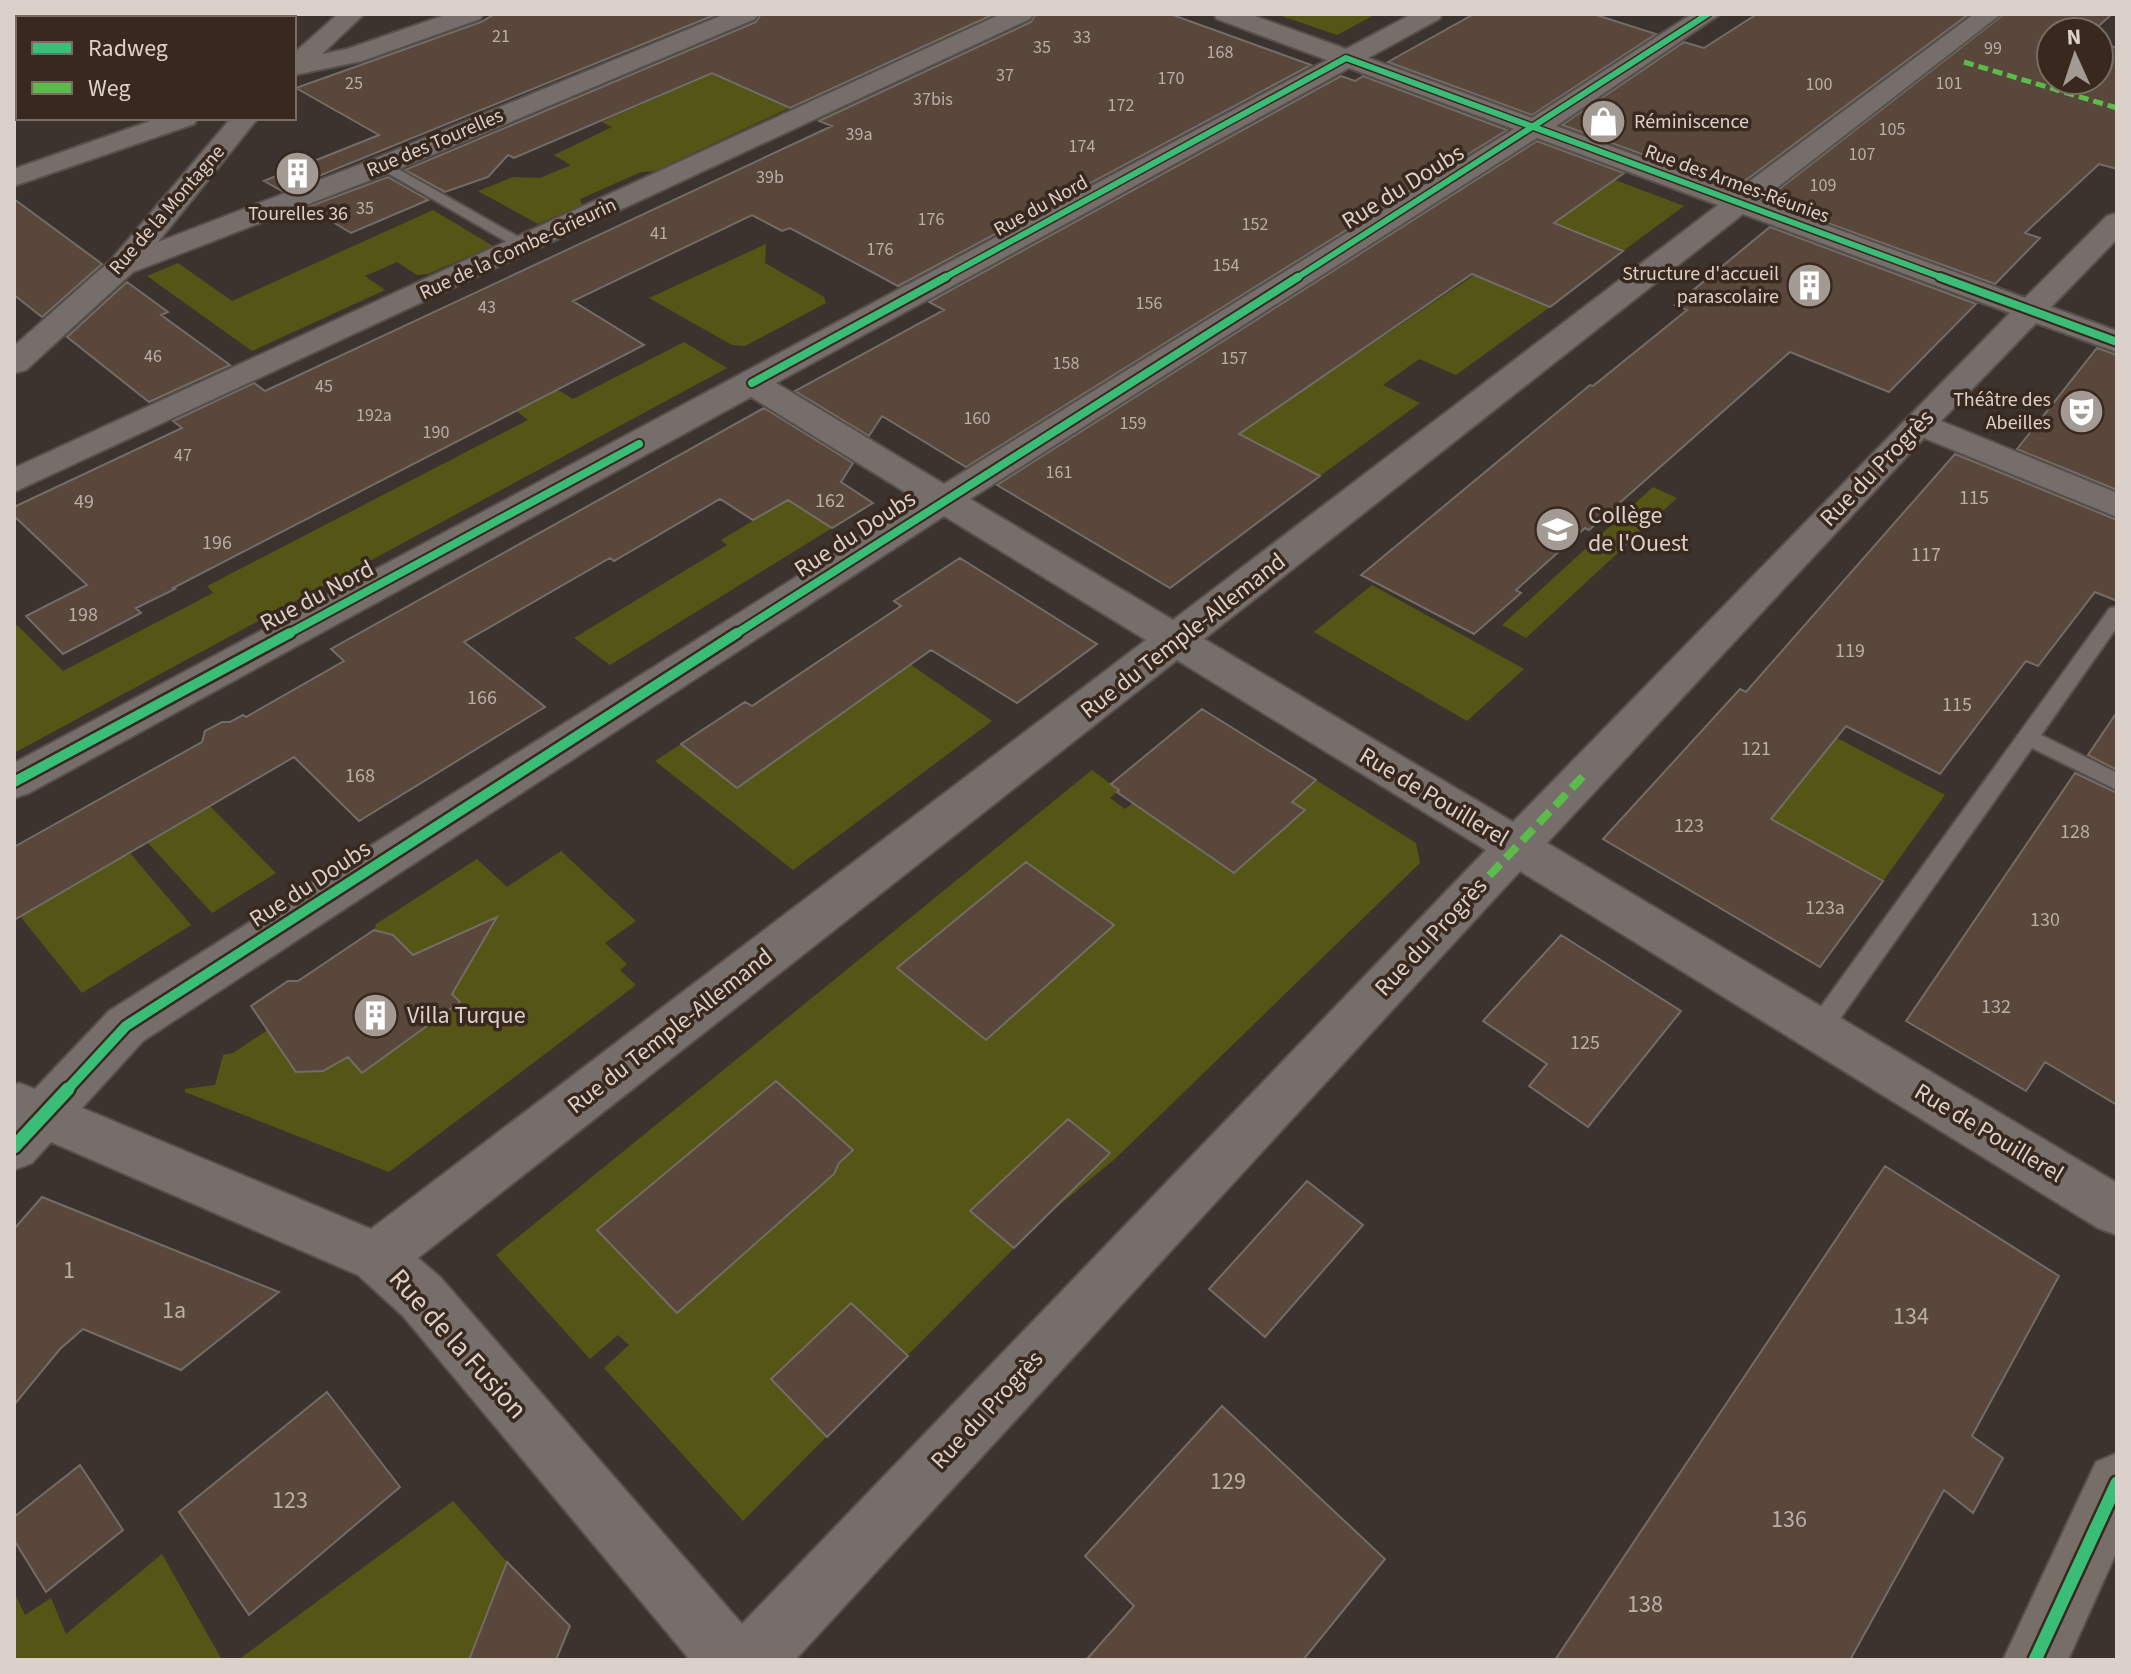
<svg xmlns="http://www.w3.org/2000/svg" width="2131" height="1674" viewBox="0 0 2131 1674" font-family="'Source Sans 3',sans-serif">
<rect width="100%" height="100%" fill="#3c332e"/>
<path fill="#555615" d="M874,14H1000L937,41L908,29L836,86L655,171L641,172L580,199L582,205L538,224L478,191L513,177L540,178L571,165L554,155L612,127L602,122L731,65Z
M1276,14H1376L1337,35Z
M1615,180L1684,206L1623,251L1590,238L1550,307L1456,375L1419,359L1383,385L1420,403L1320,476L1252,441L1160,544L1131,565L1085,538Z
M433,210L493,246L428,274L417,275L397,262L365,276L385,290L252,351L147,276L178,263L232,301Z
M766,244L765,263L824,297L826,303L745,346L732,345L649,298Z
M684,342L727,368L14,753V627L17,625L63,671L213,593L207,586L528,420L515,410L556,389L573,399Z
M1653,487L1677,498L1526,638L1502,625Z
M788,500L832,528L610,665L574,638L727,545L721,540Z
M1372,585L1524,669L1467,721L1314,632Z
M910,664L992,721L793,870L655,761L681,744L737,788Z
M1837,738L1945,795L1883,881L1831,852L1765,935L1705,899Z
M1092,770L1119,790L1110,798L1125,809L1135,801L1292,802L1316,780L1416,843L1420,863L1116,1158L1045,1217L743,1521L604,1368L629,1345L618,1335L590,1359L496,1255Z
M210,806L276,873L212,913L148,843Z
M561,851L636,921L605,943L627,964L620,970L636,985L389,1172L185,1092V1089L215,1085L223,1055L233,1053L302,1007L297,1071H323L347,1056L362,1073L460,1003L445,986L461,976L470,963L448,941L415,957L400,942L374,931L376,924L477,859L507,887Z
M130,853L191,925L82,993L20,916Z
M453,1501L507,1562L469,1660H238Z
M162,1554L222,1660H14V1592L25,1615L51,1598L66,1634Z"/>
<path fill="#58473a" stroke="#746c67" stroke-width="2" d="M495,14H717L282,191L264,181L379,135L296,88L481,22Z
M761,14H994L790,108L712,73L514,158L508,155L488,177L445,192L405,170L756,22Z
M1036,14H1170L1311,65L898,286L790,228L782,231L752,215L573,301L644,345L173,588L175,589L136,608L141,613L63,654L26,616L87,585L14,516V507L182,428L173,421L254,383L265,391L832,126L819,121L1031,22Z
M1474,14H1593L1656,34L1532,115L1388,62Z
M1757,14H1969L1742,183L1654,151L1647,156L1562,125L1684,42L1704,48Z
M2004,14H2112L2092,32H2051V80H2099V42L2117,48V169L2099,164L2025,233L2040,238L1995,284L1792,210L1799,204L1773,194Z
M1341,76L1355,81L1363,76L1507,130L966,467L882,416L869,436L795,391L944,310L929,302Z
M1537,141L1624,173L1554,223L1623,251L1550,307L1472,274L1239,434L1320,476L1170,588L997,485Z
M388,177L428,200L351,233L308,207Z
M14,199L102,264L42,317L14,295Z
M1770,227L1976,304L1889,392L1790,352L1589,530L1585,528L1516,590L1521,593L1474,634L1361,575L1590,385L1593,386L1687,310L1675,305Z
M127,282L168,312L161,315L230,365L149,402L67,337Z
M2097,348L2117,355V490L2017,449Z
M764,408L853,463L841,482L873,503L832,528L788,500L753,520L720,499L614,561L610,558L464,642L545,707L359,821L294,757L14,920V847L202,742L205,731L222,722H230L243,715L246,717L344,661L331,649Z
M1955,454L2117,520V601L2095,592L2038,666L2026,661L1940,774L1846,726L1771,819L1883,881L1820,967L1603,839L1740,689L1746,692Z
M960,558L1097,644L1017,703L931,650L737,788L681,744L745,702L752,706L901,606L894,601Z
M1202,709L1316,780L1292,802L1305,810L1234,873L1117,792L1119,790L1111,784Z
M2117,712V770L2088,755Z
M2075,773L2117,793V1105L2045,1062L2026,1091L1906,1021Z
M1026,862L1114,925L986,1040L897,968Z
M497,917L452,994L460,1002L362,1073L348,1057L323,1071L296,1072L251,1006L288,981H298L374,930L393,935L413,955Z
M1561,935L1681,1011L1588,1127L1529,1086L1547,1064L1483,1021Z
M776,1081L853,1150L839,1163L834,1174L677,1313L597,1230Z
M1068,1119L1110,1153L1014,1248L970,1211Z
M1885,1166L2059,1276L1972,1436L2003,1458L1973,1513L1944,1490L1850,1660H1555Z
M1307,1181L1363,1225L1265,1337L1209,1289Z
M42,1197L149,1240L279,1292L181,1370L83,1329L60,1349L14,1405V1229Z
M851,1303L908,1356L827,1437L771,1379Z
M327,1392L400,1487L249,1615L179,1512Z
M1222,1406L1385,1559L1303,1660H1086L1134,1606L1085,1556Z
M80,1465L123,1530L46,1592L14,1540V1517Z
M507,1562L570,1626L556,1660H469Z"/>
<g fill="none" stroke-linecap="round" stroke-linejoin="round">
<defs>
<path id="lane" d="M14,19L18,20V28L14,27Z
M384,161L529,243L531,246L529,249H519L379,168L377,165Z
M2117,607V627L2041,735L2117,773V790L2032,748L1827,1037L1818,1040L1809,1037L1806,1030L1809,1023L2110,608Z"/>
<path id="street" d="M338,14H364L322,54L347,49L448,14H483L480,19L362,61L294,75V53Z
M725,14H758L755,19L394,171L133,272L26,370L14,373V346L111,260L231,118H258L158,242L374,159Z
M1001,14H1033L1030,19L14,492V468Z
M1214,14H1249L1346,49L1412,14H1442L1439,19L1368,58L1532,118L1692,14H1720L1556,126L1735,192L1974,14H2001L1760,201L2025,298L2107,216L2117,213V239L2051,307L2117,331V352L2036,323L1941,421L2117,493V517L1924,438L1547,843L2117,1183V1235L2098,1228L1520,871L795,1660H690L403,1316L358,1275L51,1142L32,1163L14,1170V1085L19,1083L35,1089L109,1011L918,500L751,397L29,793L14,798V763L1327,60L1217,19ZM1349,68L1514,129L944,484L776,383ZM1537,138L1718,205L1173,620L970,499ZM1743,214L2010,313L1513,822L1204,639ZM944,516L1146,640L371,1229L82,1108L143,1041ZM1177,660L1486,850L742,1624L441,1278L418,1258Z
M159,118H198L194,124L14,186V169Z"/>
<path id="secondary" d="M2117,1453V1551L2068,1660H2003L2096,1462Z"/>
</defs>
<use href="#lane" stroke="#574f4a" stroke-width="4"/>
<use href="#street" stroke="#574f4a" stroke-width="4"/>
<use href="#secondary" stroke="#574f4a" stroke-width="4"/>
<use href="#lane" fill="#766e6a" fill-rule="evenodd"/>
<use href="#street" fill="#766e6a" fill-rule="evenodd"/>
<use href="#secondary" fill="#776e68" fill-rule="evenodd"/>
<path stroke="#5cbc4b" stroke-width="5" stroke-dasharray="10 5" stroke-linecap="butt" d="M1964,62L2117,108"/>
<path stroke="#5cbc4b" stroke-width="8" stroke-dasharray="16 8" stroke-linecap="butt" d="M1440,928L1585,774"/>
<defs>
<path id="cycleway-far3" d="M942,279L1346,58L1946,279
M1295,279L1708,14"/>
<path id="cycleway-far2" d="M1940,277L2117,342
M752,383L946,277
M286,635L639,444
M734,635L1298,277"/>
<path id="cycleway-far1" d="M14,782L290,633
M66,1091L126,1026L737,633"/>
<path id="cycleway" d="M14,1147L68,1089
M2035,1660L2117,1483"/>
</defs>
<use href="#cycleway-far3" stroke="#38281e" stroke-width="9"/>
<use href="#cycleway-far2" stroke="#38281e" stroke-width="12"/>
<use href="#cycleway-far1" stroke="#38281e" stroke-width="15"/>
<use href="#cycleway" stroke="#38281e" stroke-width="18"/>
<use href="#cycleway-far3" stroke="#3abd76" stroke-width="6"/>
<use href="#cycleway-far2" stroke="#3abd76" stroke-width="8"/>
<use href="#cycleway-far1" stroke="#3abd76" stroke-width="10"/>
<use href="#cycleway" stroke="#3abd76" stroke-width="13"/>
</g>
<defs>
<symbol id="shop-disc" viewBox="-11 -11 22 22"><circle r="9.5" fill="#a39a93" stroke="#38281e"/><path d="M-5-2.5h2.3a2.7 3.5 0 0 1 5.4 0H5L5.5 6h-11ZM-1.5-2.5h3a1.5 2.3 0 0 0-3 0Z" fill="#fff"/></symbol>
<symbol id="building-disc" viewBox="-11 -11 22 22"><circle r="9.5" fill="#a39a93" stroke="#38281e"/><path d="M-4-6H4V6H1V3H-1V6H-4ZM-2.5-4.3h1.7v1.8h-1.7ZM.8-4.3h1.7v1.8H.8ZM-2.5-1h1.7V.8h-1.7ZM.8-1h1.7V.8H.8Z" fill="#fff"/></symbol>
<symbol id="theatre-disc" viewBox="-11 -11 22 22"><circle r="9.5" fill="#a39a93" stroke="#38281e"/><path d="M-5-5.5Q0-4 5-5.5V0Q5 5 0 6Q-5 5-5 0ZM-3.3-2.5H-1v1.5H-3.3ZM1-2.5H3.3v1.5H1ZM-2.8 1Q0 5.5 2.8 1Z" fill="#fff"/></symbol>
<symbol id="school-disc" viewBox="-11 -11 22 22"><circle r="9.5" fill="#a39a93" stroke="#38281e"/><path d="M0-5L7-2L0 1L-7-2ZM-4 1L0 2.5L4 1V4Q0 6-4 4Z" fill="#fff"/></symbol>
</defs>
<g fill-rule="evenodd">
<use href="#shop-disc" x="1578" y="96" width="51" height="51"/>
<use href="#building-disc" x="272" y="148" width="51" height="51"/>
<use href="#building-disc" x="1784" y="260" width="51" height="51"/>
<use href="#theatre-disc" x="2056" y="386" width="51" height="51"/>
<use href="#school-disc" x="1532" y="504" width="51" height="51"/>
<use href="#building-disc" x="350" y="990" width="51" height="51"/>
</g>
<g text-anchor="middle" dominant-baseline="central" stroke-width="7" stroke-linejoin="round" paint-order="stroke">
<g font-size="18" fill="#baaea6">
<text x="501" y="36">21</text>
<text x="1082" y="37">33</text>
<text x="1042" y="47">35</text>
<text x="1993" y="48">99</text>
<text x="1220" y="52">168</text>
<text x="1005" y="75">37</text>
<text x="1171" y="78">170</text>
<text x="354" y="83">25</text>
<text x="1949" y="83">101</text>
<text x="1819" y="84">100</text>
<text x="933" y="99">37bis</text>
<text x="1121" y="105">172</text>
<text x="1892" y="129">105</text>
<text x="859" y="134">39a</text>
<text x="1082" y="146">174</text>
<text x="1862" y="154">107</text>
<text x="770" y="177">39b</text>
<text x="1823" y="185">109</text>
<text x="365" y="208">35</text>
<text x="931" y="219">176</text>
<text x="1255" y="224">152</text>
<text x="659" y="233">41</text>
<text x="880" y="249">176</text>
<text x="1226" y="265">154</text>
<text x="1149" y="303">156</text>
<text x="487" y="307">43</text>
<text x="153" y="356">46</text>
<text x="1234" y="358">157</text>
<text x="1066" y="363">158</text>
<text x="324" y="386">45</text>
<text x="374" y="415">192a</text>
<text x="977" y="418">160</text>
<text x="1133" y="423">159</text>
<text x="436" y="432">190</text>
<text x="183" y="455">47</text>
<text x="1059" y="472">161</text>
</g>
<g font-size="20" fill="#dbd1ca" stroke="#38281e" text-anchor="end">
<text x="1634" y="122" text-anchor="start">Réminiscence</text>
<text x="298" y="214" text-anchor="middle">Tourelles 36</text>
<text x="1779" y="274">Structure d'accueil<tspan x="1779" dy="23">parascolaire</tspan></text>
<text x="2051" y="400">Théâtre des<tspan x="2051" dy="23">Abeilles</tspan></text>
</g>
<g font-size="20" fill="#dbd1ca" stroke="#38281e">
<text transform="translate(435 143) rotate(-23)">Rue des Tourelles</text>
<text transform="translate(1737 184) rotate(20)">Rue des Armes-Réunies</text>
<text transform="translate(1041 206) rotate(-29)">Rue du Nord</text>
<text transform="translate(167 210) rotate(-49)">Rue de la Montagne</text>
<text transform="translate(518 249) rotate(-25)">Rue de la Combe-Grieurin</text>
</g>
<g font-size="20" fill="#baaea6">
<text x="1974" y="498">115</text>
<text x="830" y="501">162</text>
<text x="84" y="502">49</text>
<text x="217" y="543">196</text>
<text x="1926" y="555">117</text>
<text x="83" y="615">198</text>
<text x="1850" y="651">119</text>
<text x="482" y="698">166</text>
<text x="1957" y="705">115</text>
<text x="1756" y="749">121</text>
<text x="360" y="776">168</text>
<text x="1689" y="826">123</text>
<text x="2075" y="832">128</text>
<text x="1825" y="908">123a</text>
<text x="2045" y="920">130</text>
<text x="1996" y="1007">132</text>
<text x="1585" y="1043">125</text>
</g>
<g font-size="24" fill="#dbd1ca" stroke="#38281e">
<text transform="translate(1403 187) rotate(-32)">Rue du Doubs</text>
<text transform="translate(1877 468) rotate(-46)">Rue du Progrès</text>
<text transform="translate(855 534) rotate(-33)">Rue du Doubs</text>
<text transform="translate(317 596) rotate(-28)">Rue du Nord</text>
<text transform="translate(1183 636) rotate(-38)">Rue du Temple-Allemand</text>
<text transform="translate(1434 797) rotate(31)">Rue de Pouillerel</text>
<text transform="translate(310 884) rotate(-33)">Rue du Doubs</text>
<text transform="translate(1431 937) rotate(-47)">Rue du Progrès</text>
<text transform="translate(670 1031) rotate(-38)">Rue du Temple-Allemand</text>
<text transform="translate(1989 1133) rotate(31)">Rue de Pouillerel</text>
<text transform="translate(987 1410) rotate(-47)">Rue du Progrès</text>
</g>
<g font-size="24" fill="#dbd1ca" stroke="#38281e" text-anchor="start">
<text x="1588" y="515">Collège<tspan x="1588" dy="28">de l'Ouest</tspan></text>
<text x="407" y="1015">Villa Turque</text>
</g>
<g font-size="24" fill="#baaea6">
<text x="69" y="1270">1</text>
<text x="174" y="1310">1a</text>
<text x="1911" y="1316">134</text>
<text x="1228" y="1481">129</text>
<text x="290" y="1500">123</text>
<text x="1789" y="1519">136</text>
<text x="1645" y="1604">138</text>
</g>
<g font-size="28" fill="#dbd1ca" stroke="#38281e">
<text transform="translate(458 1344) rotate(48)">Rue de la Fusion</text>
</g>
</g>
<rect width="2131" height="1674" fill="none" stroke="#dbd1ca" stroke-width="32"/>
<rect x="16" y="16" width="280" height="104" fill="#38281e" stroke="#796c63" stroke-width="2"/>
<rect x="32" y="42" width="40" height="12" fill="#3abd76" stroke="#796c63" stroke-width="2"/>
<text x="88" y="56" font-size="24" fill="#dbd1ca">Radweg</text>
<rect x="32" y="82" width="40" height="12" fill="#5cbc4b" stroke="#796c63" stroke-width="2"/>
<text x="88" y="96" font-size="24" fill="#dbd1ca">Weg</text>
<g transform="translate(2075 56) rotate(357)"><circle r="38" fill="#38281e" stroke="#796c63" stroke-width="2"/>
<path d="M0-6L14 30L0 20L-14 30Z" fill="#a39a93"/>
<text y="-12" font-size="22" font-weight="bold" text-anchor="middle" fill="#dbd1ca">N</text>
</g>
</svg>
